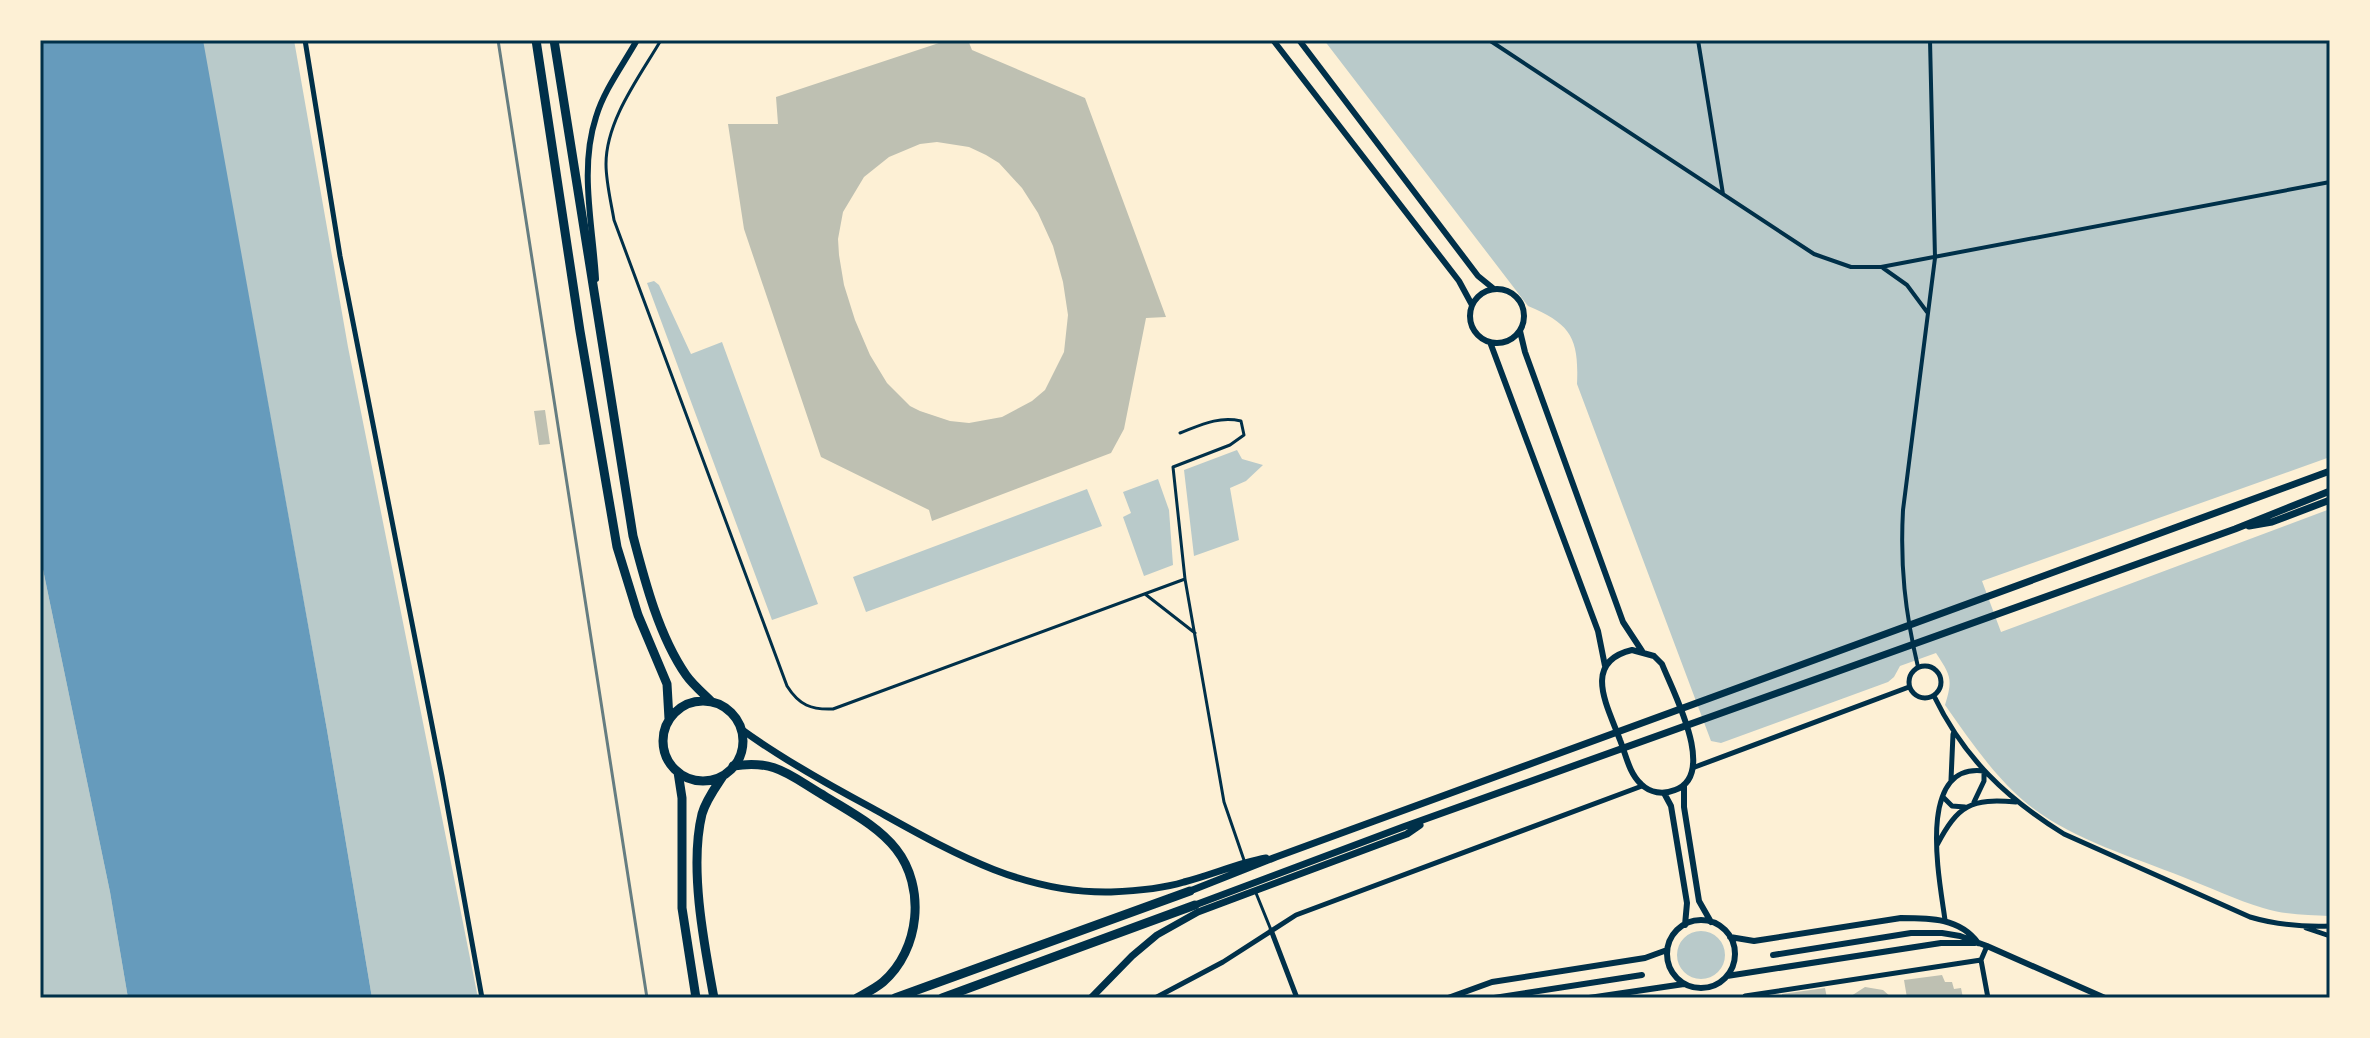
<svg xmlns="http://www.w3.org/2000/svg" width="2370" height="1038" viewBox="0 0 2370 1038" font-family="Ubuntu,sans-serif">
<rect width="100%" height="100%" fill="#fdf0d5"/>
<path fill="#b9caca" d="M202,40H294L348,347L478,998H372L327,730Z
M1324,40H2330V457L1982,581L2001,632L2330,509V916C2308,915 2285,915 2263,908C2236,900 2209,887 2183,877C2126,854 2059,836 2014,792C1988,767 1966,735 1945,705C1953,679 1951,676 1936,653L1900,666L1894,677L1888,682L1721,743L1711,741L1577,384C1579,338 1571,324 1528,306Z
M654,281L659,285L691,354L722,342L818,604L772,620L647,283Z
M1237,450L1242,459L1263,465L1246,481L1230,488L1239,540L1194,556L1184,470Z
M1158,479L1169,510L1173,565L1144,576L1123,517L1131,513L1123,492Z
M1087,489L1102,526L866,612L853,577Z
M40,555L110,892L128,998H40Z
M1677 955a24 24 0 1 1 48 0a24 24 0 1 1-48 0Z"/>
<path fill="#669bbc" d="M40,40H203L327,730L372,998H128L110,892L40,555Z"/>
<path fill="#bec0b2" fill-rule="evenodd" d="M948,40H968L972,50L1085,98L1166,317L1146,318L1124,429L1111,453L932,521L929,510L821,457L744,229L728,124H778L776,97ZM937,142L969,147L986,155L999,163L1022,188L1038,213L1053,246L1063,282L1068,315L1064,352L1045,390L1032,401L1002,417L969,423L950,421L920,411L910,406L887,383L870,355L855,320L844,285L839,255L838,239L843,212L864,177L889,157L920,144Z
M545,410L550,444L539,445L534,411Z
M1942,975L1945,982H1952L1954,989L1961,988L1963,998H1907L1904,980Z
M1865,987L1883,990L1892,998H1848Z
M1825,988L1827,998H1782V994Z"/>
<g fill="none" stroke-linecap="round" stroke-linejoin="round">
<path stroke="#003049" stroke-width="3" d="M661,40C640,76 606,120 606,164C606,182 611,202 614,220L787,686C799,705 811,710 833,709L1185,579
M1180,433C1201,425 1218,416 1241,421L1244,435L1230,445L1173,467L1185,579L1224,802L1245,863
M1145,594L1195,633
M1256,893L1271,930"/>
<path stroke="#003049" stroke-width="4" d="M1489,40L1814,254L1851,267H1881L2330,182
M1698,40L1723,194
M1883,268L1907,285L1927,312
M1918,667C1905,612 1900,566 1903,510L1935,258L1930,40"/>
<path stroke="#003049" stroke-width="5" d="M305,40L340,256L442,776L482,998
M1909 682a16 16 0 1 1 32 0a16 16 0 1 1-32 0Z
M1934,696C1964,758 2006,798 2064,834L2250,917C2277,925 2302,927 2330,926
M1695,767L1909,687
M1951,780L1953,734
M1943,797L1952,806L1965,807
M1937,845C1958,805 1971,798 2016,802
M1945,920C1940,882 1915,762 1984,771V781L1974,802
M2306,928L2330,936
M1271,930L1297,998
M1987,946L1981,960L1988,998
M1155,998L1223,962L1296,915L1642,786
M1745,998V996L1981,960"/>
<path stroke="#003049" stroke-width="6" d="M1273,40L1459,281L1472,305
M1299,40L1478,276L1494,289
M596,279C593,226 579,169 596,117C604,90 623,65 637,40
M1470 316a27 27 0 1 1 54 0a27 27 0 1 1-54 0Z
M1520,331L1525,352L1623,622L1642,651
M1490,342L1598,631L1605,666
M1632,650L1654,656L1662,664C1673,692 1718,775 1675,790C1663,795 1650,793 1641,784C1629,773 1626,755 1620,740C1608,707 1581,662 1632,650Z
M1684,785V807L1699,901L1711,922
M1664,793L1671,806L1687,903L1685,925
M1667 954a34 34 0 1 1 68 0a34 34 0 1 1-68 0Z
M1730,937L1754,941L1901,918C1930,918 1960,918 1978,943
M1773,955L1911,933H1942L1960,936L1987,946L2105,998
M1727,976L1941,943H1975
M1448,998L1492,982L1645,958L1667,950
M1494,998L1642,975
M1589,998L1684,984"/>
<path stroke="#003049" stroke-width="7" d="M2249,526L2272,522L2330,500
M741,729C782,759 827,784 872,808C948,850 1021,894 1111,892C1135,891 1161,889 1184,882C1212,875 1238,863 1266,858
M1190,891L1276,857L2330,471
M1195,905L1403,827L2235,529L2330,491
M1091,998L1132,956L1157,935L1198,912L1407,834L1420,825"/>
<path stroke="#003049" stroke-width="9" d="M536,40L580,331L617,547L638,615L667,684L669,719
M554,40L633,536C645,582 659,636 686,675C693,685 703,693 712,702
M663 741a40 40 0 1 1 80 0a40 40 0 1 1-80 0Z
M678,772L682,798V908L696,998
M714,998C704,944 689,867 702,814C706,800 715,788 723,776"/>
<path stroke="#003049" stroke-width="9" d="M733,766C775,759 789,775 823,795C848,811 877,825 896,849C926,887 920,950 883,982C876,988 866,993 857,998
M895,998L1190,891
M942,998L1195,905"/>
<path stroke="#657d81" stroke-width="3" d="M498,40L647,998"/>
</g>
<rect width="2370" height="1038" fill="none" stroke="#fdf0d5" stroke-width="84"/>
<rect x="42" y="42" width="2286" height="954" fill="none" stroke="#003049" stroke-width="3"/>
</svg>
